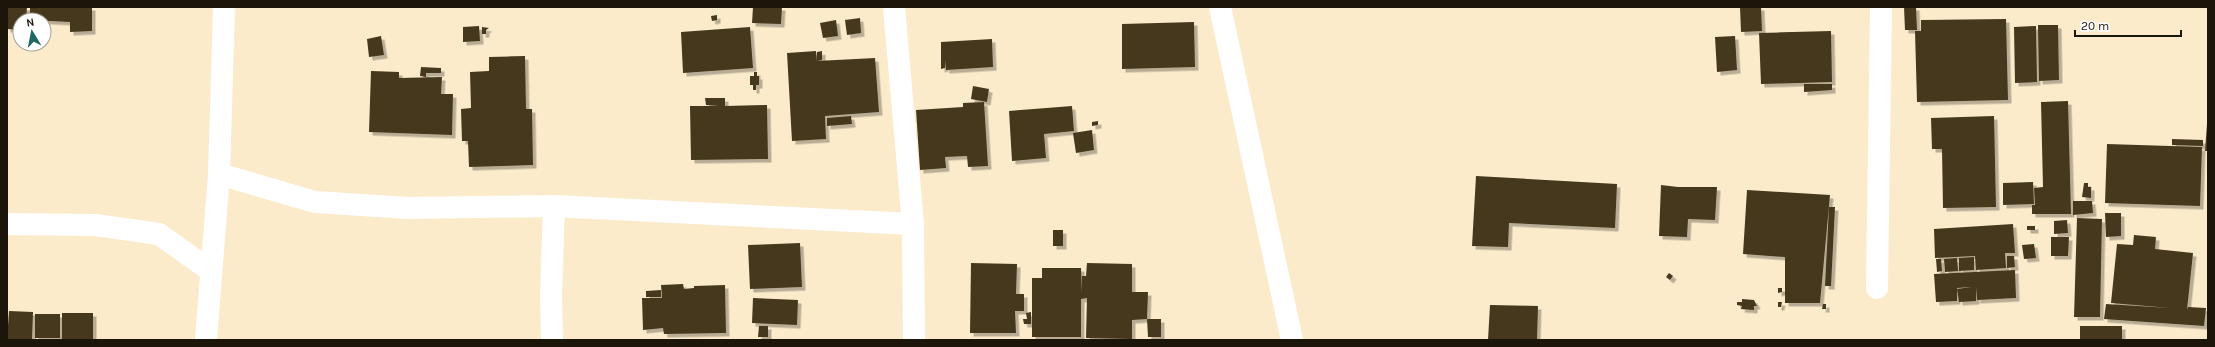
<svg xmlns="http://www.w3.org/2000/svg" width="2215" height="347" viewBox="0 0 2215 347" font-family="Karla,sans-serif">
<defs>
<filter id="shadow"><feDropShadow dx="3.5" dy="3.5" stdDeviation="0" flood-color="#0004"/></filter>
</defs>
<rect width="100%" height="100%" fill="#fbebcb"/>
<path fill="#45381d" filter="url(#shadow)" d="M7,7H27L26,20H20V30L7,29Z
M30,7H92V31L70,32V22L30,20Z
M753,7H782L781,24L752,23Z
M1740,7H1761L1762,31L1741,32Z
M1904,7H1916L1917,30H1905Z
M717,15V20L712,21L711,16Z
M860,18L861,33L847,35L845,20Z
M2006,19L2008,100L1917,102L1915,31H1921V20Z
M836,20L838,36L823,38L820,23Z
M1194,22L1195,67L1122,69V24Z
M2038,25H2058L2059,80L2039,81Z
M479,26L480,41L463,42V27Z
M2036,26L2037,82L2015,83L2014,27Z
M482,27L489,28L486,30V34H482Z
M750,27L753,68L683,73L681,32Z
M1831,31L1832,82L1761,84L1759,33Z
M381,36L384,55L369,57L367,39Z
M1735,36L1737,70L1717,72L1715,37Z
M992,39L993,67L946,70L945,60V68L941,69V42Z
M816,51L817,61L875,58L879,112L825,116L826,139L792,141L787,53Z
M822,51V60L817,61V52Z
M525,56L526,109H532L533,165L469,167L468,141H462L461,109L471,108L470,72L489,71V57Z
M421,67L441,68V73H426V77L420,76Z
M371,71L399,72V78L442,77L441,94H453L452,135L369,132Z
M754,72H757V76H759V85H756V90H753V85H750V76H754Z
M1804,84H1832V90L1804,92Z
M973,86L989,89L987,102L971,99Z
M705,98H725V106L767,105L768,159L691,160L690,106H719L706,105Z
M2068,101L2071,214H2032V205H2035L2034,188L2043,187L2041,102Z
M984,102L988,166L968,167L967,156L945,157L946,168L920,170L916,110L963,107V103Z
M1072,106L1074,131L1044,134L1046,158L1012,161L1009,111Z
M851,116L852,124L827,126V118Z
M1994,116L1996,207L1943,208L1942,149H1932L1931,118Z
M1098,121V125L1092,126V122Z
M2207,124H2208V151H2205Z
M1092,130L1094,150L1076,153L1073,133Z
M2172,139L2203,140V146L2172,145Z
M2107,144L2202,147L2200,206L2105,203Z
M1476,176L1617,184L1615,228L1509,223L1508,247L1472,246Z
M2033,182L2034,204L2003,205V183Z
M2084,183H2088V187H2091V198L2082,197Z
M1661,185L1678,187H1717L1715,220L1688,219L1687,237L1659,236Z
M1747,190L1830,195L1820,303H1785V257L1743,254Z
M2073,201H2092L2093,213L2073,215Z
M1829,207H1835L1831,286H1825Z
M2105,213H2121V236L2106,237Z
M2077,218L2102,219L2100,317H2074Z
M2067,220L2068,233L2054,234V221Z
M2013,224L2015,253H2005L2006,268L1976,270L1975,256L1935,258L1934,229Z
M2027,226H2035V230H2027Z
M1053,230H1063V246H1053Z
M2134,235L2156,237L2155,249L2193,253L2187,310L2188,307L2206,308L2204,326L2104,319L2106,304L2170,308L2111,303L2117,244L2133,245Z
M2051,237H2069L2068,256H2051Z
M800,243L802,287L750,289L748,245Z
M2034,244L2036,258L2024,259L2022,245Z
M2007,256H2014L2015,267L2007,268Z
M1974,257V270L1959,271V258Z
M1957,258L1958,271L1945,272L1944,259Z
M1936,259H1941L1942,271L1937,272Z
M971,263L1017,264L1016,294H1024V311H1015L1016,333H970Z
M1087,263L1132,264V292H1148L1147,319L1132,320V339L1086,338L1087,298L1081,299V337H1032V278H1042V268H1081L1082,293V276H1086Z
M2015,270L2016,298L1977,300L1976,287V301L1959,302L1957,289L1971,287L1957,288V301L1936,302L1934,274Z
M1669,273L1673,276L1670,280L1666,277Z
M683,284L684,289L694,288V286L725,285L726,333L664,334L663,328L643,330L642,298H662L661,285Z
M1778,288H1782V292L1778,293Z
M661,290V297H646V291Z
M753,298L798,300L797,325L752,323Z
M1742,299L1754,300L1757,306H1754V310L1741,309L1742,306L1737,305V302H1742Z
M1778,302H1782L1781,307H1778Z
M1823,304H1826V309H1822Z
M1490,305L1538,306L1537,340H1488Z
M9,311L33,312L32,340H7Z
M1031,312V324H1024L1023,319H1027L1026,313Z
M62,313H93V340H62Z
M35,314H60V338H35Z
M1147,319H1161V337H1148Z
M759,326H768V337H758Z
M2080,326H2122V340H2080Z"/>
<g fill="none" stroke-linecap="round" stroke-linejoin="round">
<path stroke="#fff" stroke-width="22" d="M894,7L913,224L914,340
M1220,7L1292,340
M219,174L315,202L408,208L554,206L913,224
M7,224L95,225L159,234L211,271
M1877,288L1881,7
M206,340L219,174L224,7
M552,340L551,294L554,206"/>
</g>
<rect width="2215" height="347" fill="none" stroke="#1b150a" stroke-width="16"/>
<g transform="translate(32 32) rotate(350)"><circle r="19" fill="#ffffff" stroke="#a4a19d"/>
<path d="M0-3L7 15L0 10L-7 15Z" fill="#1f6961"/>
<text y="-6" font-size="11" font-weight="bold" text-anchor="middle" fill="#1b150a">N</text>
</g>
<path d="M2075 30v6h106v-6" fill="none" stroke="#1b150a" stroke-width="2"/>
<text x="2081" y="30" font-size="12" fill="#1b150a" stroke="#ffffff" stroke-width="3" paint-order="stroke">20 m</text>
</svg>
